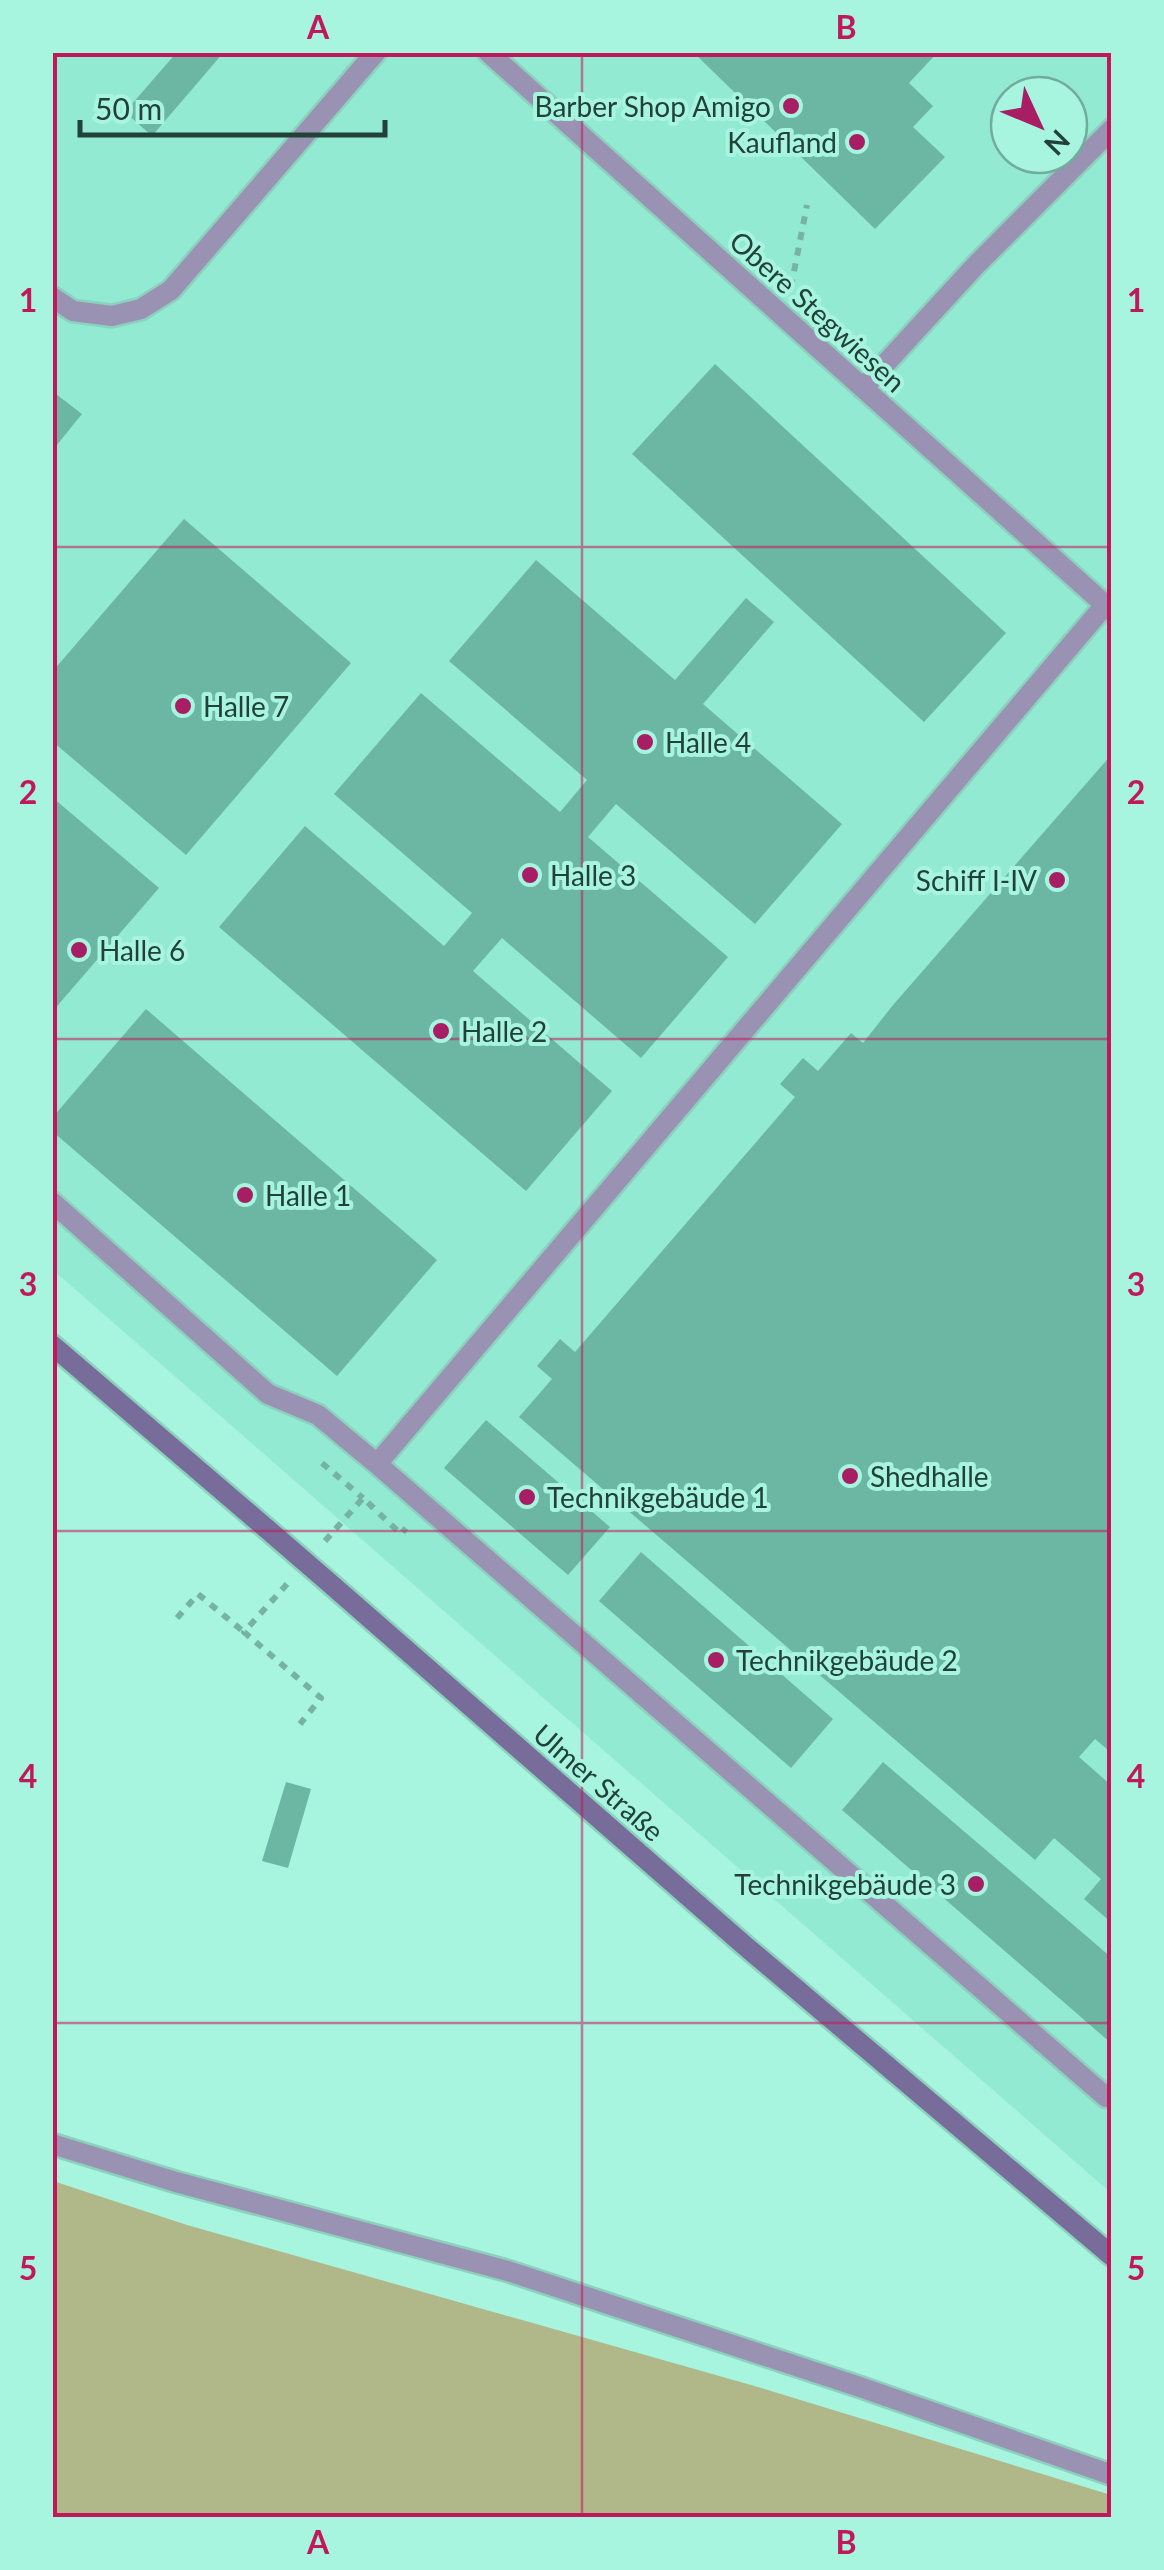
<svg xmlns="http://www.w3.org/2000/svg" width="1164" height="2570" viewBox="0 0 1164 2570" font-family="Lato,sans-serif">
<rect width="100%" height="100%" fill="#a7f4df"/>
<path fill="#93ead3" fill-rule="evenodd" d="M53,53H1111V2193L53,1270ZM1009,95H1069V155H1009Z"/>
<path fill="#b0b889" d="M53,2181L187,2225L758,2387L1111,2495V2517H53Z"/>
<path fill="#6bb7a4" d="M177,52H224L152,136L125,112Z
M693,52H938L909,83L933,106L913,127L945,157L875,229Z
M1056,52H1112V57L1056,56Z
M715,364L1006,633L924,722L632,454Z
M52,391L82,414L52,451Z
M184,519L351,663L186,855L52,741V672Z
M536,560L675,680L746,598L774,622L703,704L842,824L755,924L616,804L588,837L728,957L641,1058L502,938L473,971L612,1091L526,1191L219,927L305,826L444,946L472,913L334,794L421,693L560,812L587,780L449,661Z
M1112,754V1746L1108,1750L1095,1739L1079,1757L1112,1786V1923L1084,1899L1101,1879L1054,1838L1035,1860L519,1417L552,1379L537,1366L560,1339L575,1352L795,1097L780,1084L803,1058L818,1071L851,1033L863,1043L893,1005Z
M52,797L159,888L52,1012Z
M146,1009L437,1260L337,1376L52,1131V1118Z
M486,1420L610,1527L568,1575L444,1468Z
M641,1552L833,1719L791,1768L599,1601Z
M883,1762L1112,1958V2044L842,1810Z
M286,1782L311,1789L288,1868L262,1861Z"/>
<g fill="none" stroke-linecap="round" stroke-linejoin="round">
<defs>
<path id="service" d="M863,388L976,265L1112,129
M52,1202L268,1394L318,1415L377,1464L1106,2097L1112,2095
M377,1464L1105,605
M52,2144L176,2182L508,2271L860,2387L1112,2475"/>
<path id="minor" d="M488,52L1112,611
M52,297L73,311L112,316L141,309L171,290L376,52"/>
<path id="secondary" d="M52,1345L267,1529
M333,1586L744,1945L1112,2256"/>
</defs>
<use href="#service" stroke="#8cd0be" stroke-width="25"/>
<use href="#minor" stroke="#8cd0be" stroke-width="25"/>
<use href="#secondary" stroke="#8cd0be" stroke-width="25"/>
<path stroke="#77b3a3" stroke-width="6" stroke-dasharray="8 8" stroke-linecap="butt" d="M791,287L807,205
M322,1463L363,1498
M325,1541L363,1498L401,1534L406,1528
M287,1584L244,1632L321,1698L300,1724
M177,1618L198,1594L244,1632"/>
<use href="#service" stroke="#9a92b2" stroke-width="20"/>
<use href="#minor" stroke="#9a92b2" stroke-width="20"/>
<use href="#secondary" stroke="#776c9a" stroke-width="20"/>
<defs>
<path id="secondary-bridge" d="M267,1529L333,1586"/>
</defs>
<use href="#secondary-bridge" stroke="#8cd0be" stroke-width="25" stroke-linecap="butt"/>
<use href="#secondary-bridge" stroke="#776c9a" stroke-width="20"/>
</g>
<path fill="none" stroke="#c2185b" stroke-width="2.5" stroke-opacity="0.55" d="M582,52V2518M52,547H1112M52,1039H1112M52,1531H1112M52,2023H1112"/>
<g fill="#a71e64" stroke="#a7f4df" stroke-width="4">
<circle cx="791" cy="106" r="10"/>
<circle cx="857" cy="142" r="10"/>
<circle cx="183" cy="706" r="10"/>
<circle cx="645" cy="742" r="10"/>
<circle cx="530" cy="875" r="10"/>
<circle cx="1057" cy="880" r="10"/>
<circle cx="79" cy="950" r="10"/>
<circle cx="441" cy="1031" r="10"/>
<circle cx="245" cy="1195" r="10"/>
<circle cx="850" cy="1476" r="10"/>
<circle cx="527" cy="1497" r="10"/>
<circle cx="716" cy="1660" r="10"/>
<circle cx="976" cy="1884" r="10"/>
</g>
<g text-anchor="middle" dominant-baseline="central" stroke-width="8" stroke-linejoin="round" paint-order="stroke">
<g font-size="28" fill="#214139" stroke="#a7f4df" text-anchor="start">
<text x="771" y="106" text-anchor="end">Barber Shop Amigo</text>
<text x="837" y="142" text-anchor="end">Kaufland</text>
<text x="203" y="706">Halle 7</text>
<text x="665" y="742">Halle 4</text>
<text x="550" y="875">Halle 3</text>
<text x="1037" y="880" text-anchor="end">Schiff I-IV</text>
<text x="99" y="950">Halle 6</text>
<text x="461" y="1031">Halle 2</text>
<text x="265" y="1195">Halle 1</text>
<text x="870" y="1476">Shedhalle</text>
<text x="547" y="1497">Technikgebäude 1</text>
<text x="736" y="1660">Technikgebäude 2</text>
<text x="956" y="1884" text-anchor="end">Technikgebäude 3</text>
</g>
<g font-size="28" fill="#214139" stroke="#a7f4df">
<text transform="translate(818 311) rotate(42)">Obere Stegwiesen</text>
<text transform="translate(599 1782) rotate(41)">Ulmer Straße</text>
</g>
</g>
<rect width="1164" height="2570" fill="none" stroke="#a7f4df" stroke-width="110"/>
<g transform="translate(1039 125) rotate(134)"><circle r="48" fill="#a7f4df" stroke="#71ac9d" stroke-width="2.5"/>
<path d="M0-8L18 38L0 25L-18 38Z" fill="#a71e64"/>
<text y="-15" font-size="28" font-weight="bold" text-anchor="middle" fill="#214139">N</text>
</g>
<path d="M80 120v15h305v-15" fill="none" stroke="#214139" stroke-width="5"/>
<text x="95" y="120" font-size="30" fill="#214139" stroke="#a7f4df" stroke-width="8" paint-order="stroke">50 m</text>
<rect x="55" y="55" width="1054" height="2460" fill="none" stroke="#c2185b" stroke-width="4"/>
<g font-size="32" text-anchor="middle" font-weight="bold" fill="#c2185b">
<text x="318" y="39">A</text>
<text x="846" y="39">B</text>
<text x="28" y="312">1</text>
<text x="1136" y="312">1</text>
<text x="28" y="804">2</text>
<text x="1136" y="804">2</text>
<text x="28" y="1296">3</text>
<text x="1136" y="1296">3</text>
<text x="28" y="1788">4</text>
<text x="1136" y="1788">4</text>
<text x="28" y="2280">5</text>
<text x="1136" y="2280">5</text>
<text x="318" y="2554">A</text>
<text x="846" y="2554">B</text>
</g>
</svg>
